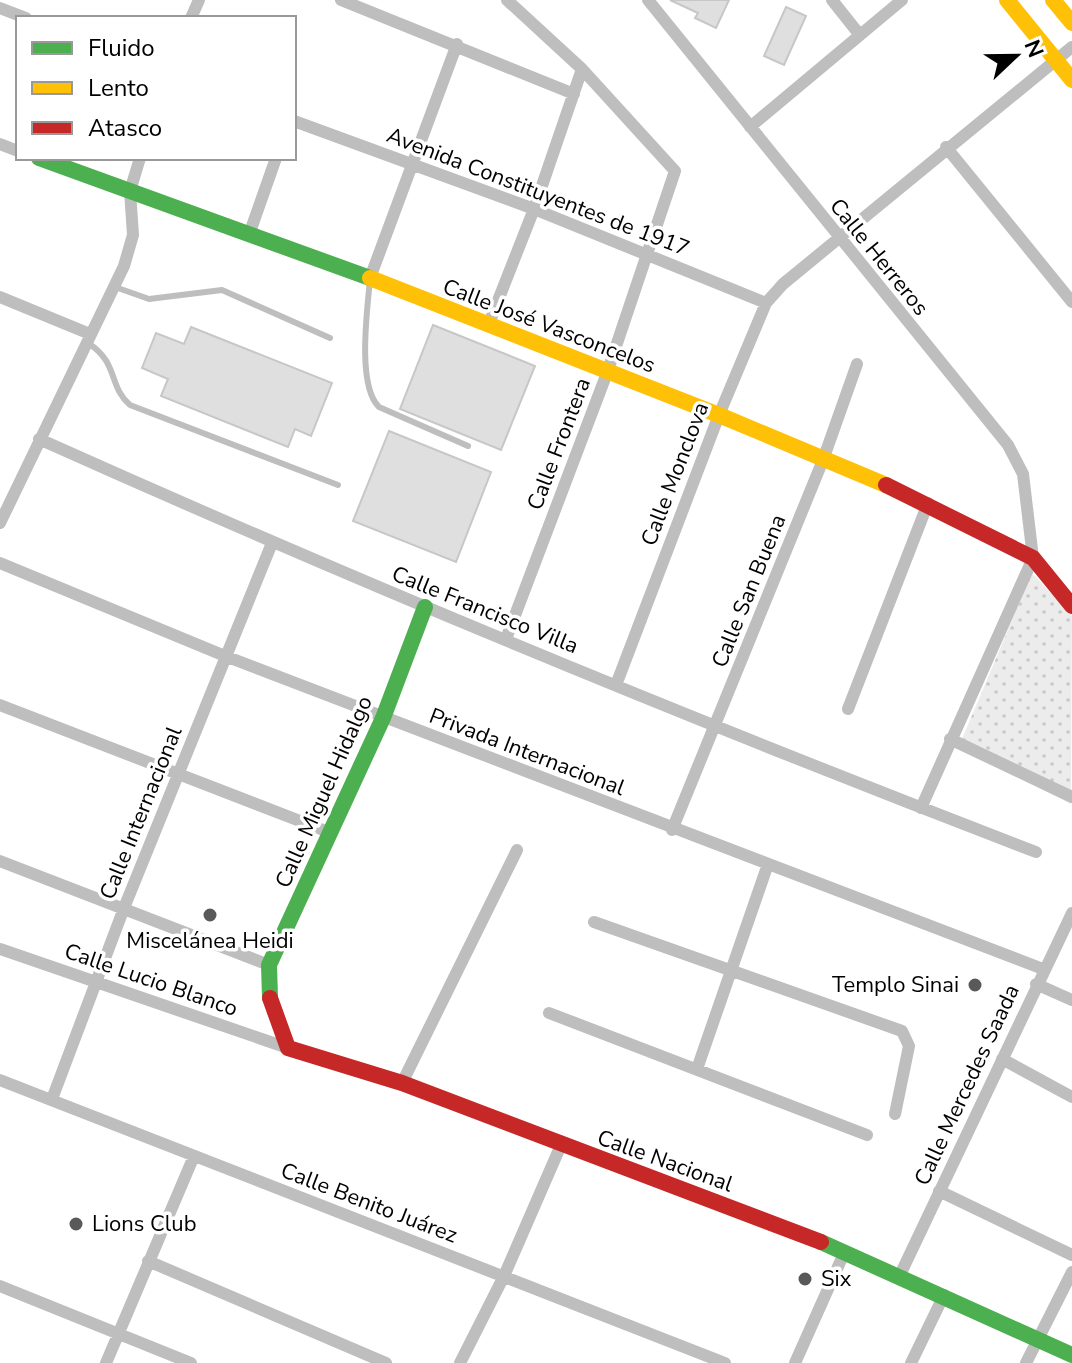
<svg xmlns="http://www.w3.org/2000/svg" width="1072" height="1363" viewBox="0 0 1072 1363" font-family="'Nunito Sans',sans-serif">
<defs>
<pattern id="grass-dots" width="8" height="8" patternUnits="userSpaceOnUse" patternTransform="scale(2)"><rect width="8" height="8" fill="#ececec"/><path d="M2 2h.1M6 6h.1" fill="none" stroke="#c9c9c9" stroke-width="1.8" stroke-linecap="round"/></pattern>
</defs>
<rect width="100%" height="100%" fill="#fff"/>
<path fill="url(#grass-dots)" d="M1032,573L1072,616L1071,804L959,746Z"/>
<path fill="#dfdfdf" stroke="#c7c7c7" stroke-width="2" d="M670,0H729L716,28L695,18L698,13Z
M786,7L806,16L784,65L764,56Z
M433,325L535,366L501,450L400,409Z
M191,327L332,383L311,436L295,429L288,447L161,396L168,379L142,368L156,333L184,344Z
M389,431L491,472L456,562L353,521Z"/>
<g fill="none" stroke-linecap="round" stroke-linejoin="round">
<path stroke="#bebebe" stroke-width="6" d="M370,280C367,311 357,386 379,407L468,446
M115,287L149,299L222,290L330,338
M88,343C119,363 108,386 130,405L338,485"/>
<path stroke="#bebebe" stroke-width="12" d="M341,0L574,94
M648,0L1008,445L1023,474L1033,558L921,808
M832,0L859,34
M0,8L26,18
M191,18L199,0
M294,121L534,209L766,303
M750,127L902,0
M0,144L18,151
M946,147L1072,302
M250,232L276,158
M370,278L457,44
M0,297L90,334
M488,326L534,209L582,69
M39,439C367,586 700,723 1036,852
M0,523L124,266L133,235L130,191L140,158
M0,563L225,656L1043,969
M506,639L607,373L675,171L582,69L507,0
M616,685L719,415L766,303L783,284L1072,47
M0,705L331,833
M848,709L928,503
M950,739L1072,797
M672,830L823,460L857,364
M0,861L269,965
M594,922L902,1031L909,1046L895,1114
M0,949L288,1048
M1036,984L1072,1000
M549,1013L867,1135
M1002,1059L1072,1097
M697,1069L768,864
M0,1080L725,1363
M402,1083L517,850
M52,1099L124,908L272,543
M939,1191L1072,1255
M148,1261L386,1363
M900,1275L1072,913
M0,1286L191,1363
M106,1363L194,1156
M460,1363L504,1276L561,1145
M795,1363L845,1251
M911,1363L944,1295
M1026,1363L1072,1272"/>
<path stroke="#4caf50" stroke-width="16" d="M39,158L370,278
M270,998L269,965L383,718L425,607
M821,1242L1072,1355"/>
<path stroke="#ffc107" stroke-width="16" d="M1007,0L1072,80
M1053,0L1072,23
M370,278L719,415L886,485"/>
<path stroke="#c62828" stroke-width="16" d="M886,485L1033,558L1072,606
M270,998L288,1048L402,1083L821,1242"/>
</g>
<g fill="#595959" stroke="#fff" stroke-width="3">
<circle cx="210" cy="915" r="8"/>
<circle cx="975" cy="985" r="8"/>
<circle cx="76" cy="1224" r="8"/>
<circle cx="805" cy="1279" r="8"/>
</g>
<g text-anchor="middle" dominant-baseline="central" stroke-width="7" stroke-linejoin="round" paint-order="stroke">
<g font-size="22" fill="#000" stroke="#fff">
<text transform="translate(538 192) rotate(21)">Avenida Constituyentes de 1917</text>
<text transform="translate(879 257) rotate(51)">Calle Herreros</text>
<text transform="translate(549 326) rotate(21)">Calle José Vasconcelos</text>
<text transform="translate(559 444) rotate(-69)">Calle Frontera</text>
<text transform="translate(675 474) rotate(-69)">Calle Monclova</text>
<text transform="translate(749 591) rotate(-68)">Calle San Buena</text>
<text transform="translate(485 610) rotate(22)">Calle Francisco Villa</text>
<text transform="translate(527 752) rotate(21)">Privada Internacional</text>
<text transform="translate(324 792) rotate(-66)">Calle Miguel Hidalgo</text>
<text transform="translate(141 813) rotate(-68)">Calle Internacional</text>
<text transform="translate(151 980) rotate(19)">Calle Lucio Blanco</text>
<text transform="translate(967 1085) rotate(-65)">Calle Mercedes Saada</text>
<text transform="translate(665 1161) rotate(20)">Calle Nacional</text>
<text transform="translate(369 1203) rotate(21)">Calle Benito Juárez</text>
</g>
<g font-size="22" fill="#000" stroke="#fff" text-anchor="start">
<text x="210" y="941" text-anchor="middle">Miscelánea Heidi</text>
<text x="959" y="985" text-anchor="end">Templo Sinai</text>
<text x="92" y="1224">Lions Club</text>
<text x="821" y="1279">Six</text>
</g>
</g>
<rect x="16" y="16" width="280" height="144" fill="#ffffff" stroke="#999999" stroke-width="2"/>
<rect x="32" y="42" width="40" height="12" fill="#4caf50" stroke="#999999" stroke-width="2"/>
<text x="88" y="56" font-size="24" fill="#000000">Fluido</text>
<rect x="32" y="82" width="40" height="12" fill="#ffc107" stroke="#999999" stroke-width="2"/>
<text x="88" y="96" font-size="24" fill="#000000">Lento</text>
<rect x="32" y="122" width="40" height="12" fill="#c62828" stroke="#999999" stroke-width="2"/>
<text x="88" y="136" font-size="24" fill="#000000">Atasco</text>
<g transform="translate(1016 56) rotate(68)" stroke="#ffffff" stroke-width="6" paint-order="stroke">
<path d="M0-6L14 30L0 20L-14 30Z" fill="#000000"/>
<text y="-12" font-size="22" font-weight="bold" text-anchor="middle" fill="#000000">N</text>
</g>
</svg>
